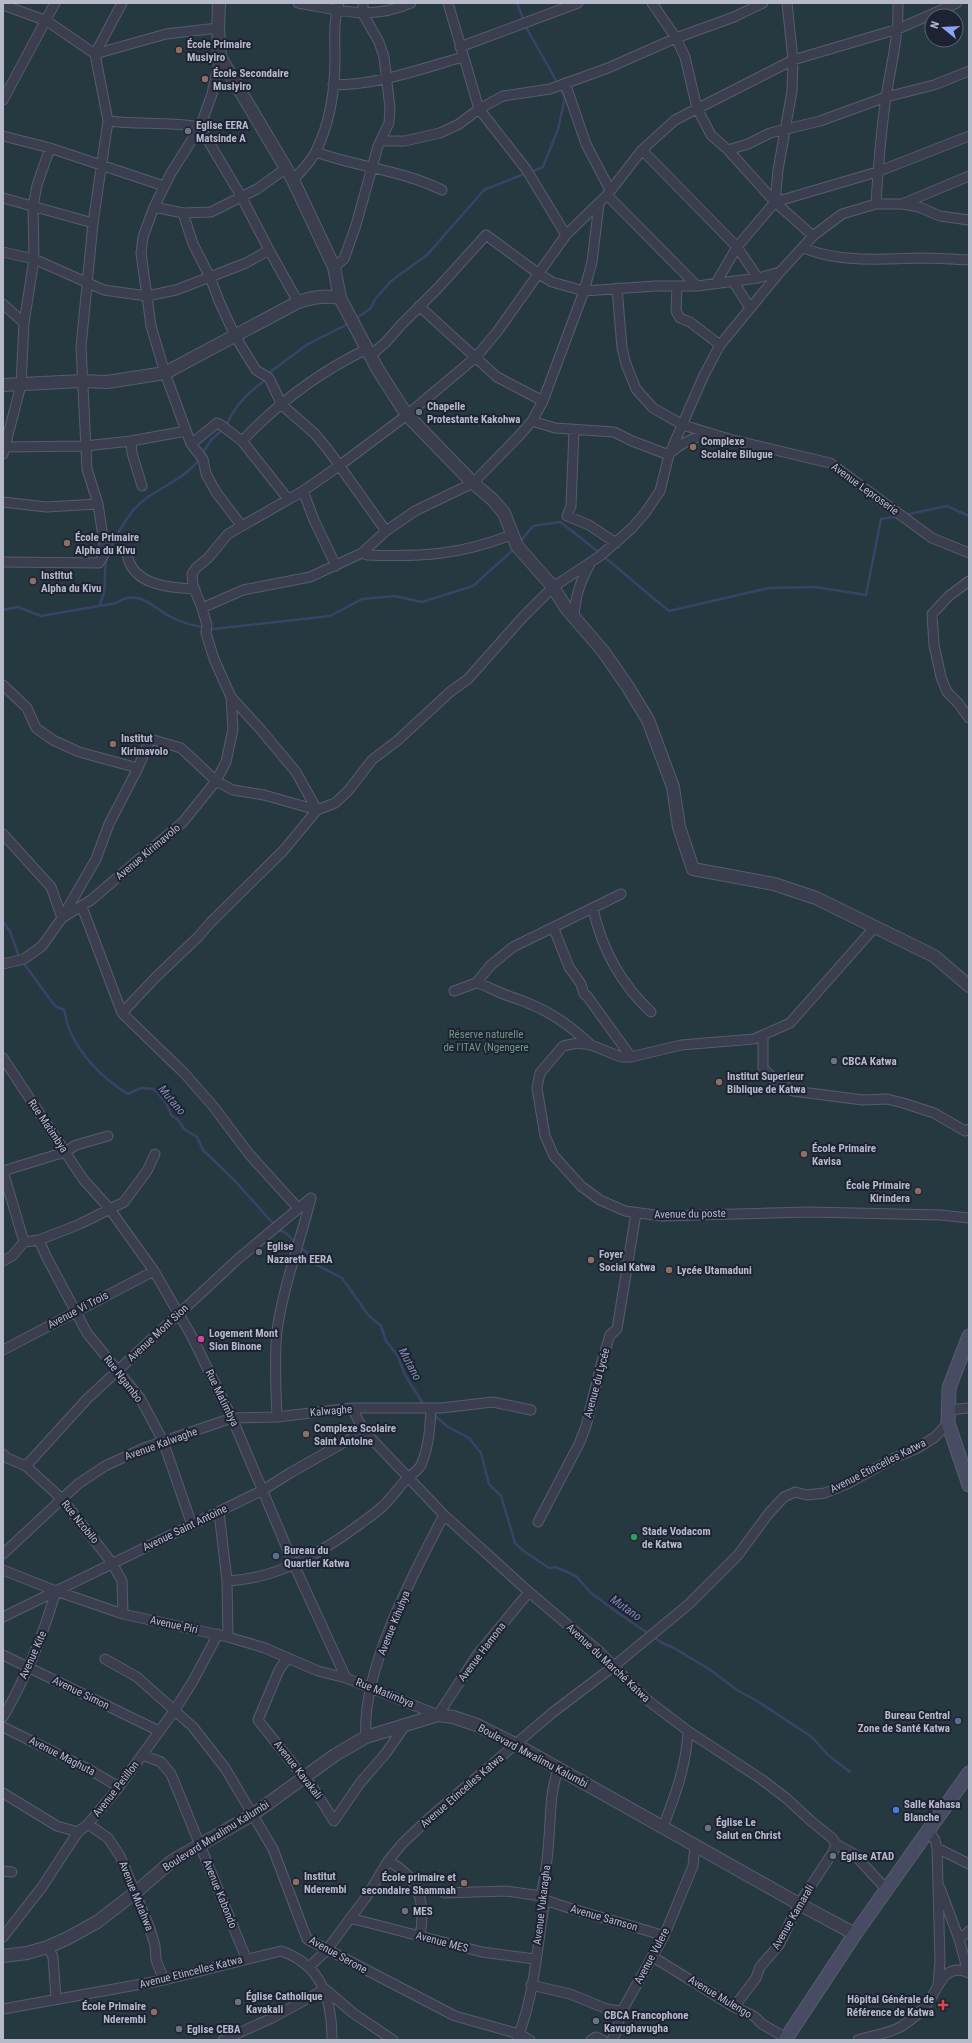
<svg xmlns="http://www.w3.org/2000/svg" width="972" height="2043" viewBox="0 0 972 2043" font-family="'Roboto Condensed',sans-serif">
<rect width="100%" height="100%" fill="#252c3f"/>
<path fill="#273940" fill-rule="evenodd" d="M3,3H969V2040H3ZM932,16H956V40H932Z"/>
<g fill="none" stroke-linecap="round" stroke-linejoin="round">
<path stroke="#394366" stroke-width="2.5" d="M517,3L528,31L551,71L565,98L558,129L543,167L531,172
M355,319L370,309L376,298L391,281L427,255L484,190L526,173
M269,375L270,372L308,344L350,323
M226,426C234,406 249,391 267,379
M202,454L211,440L223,429
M904,515L947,506L969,516
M520,542L533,526L560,522C598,550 632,581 669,611L769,588L815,587L866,595L881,519L898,516
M100,604C108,587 103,579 106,562C110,546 121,527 131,513C149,489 183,483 199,459
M3,610L18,607L41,616L116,603C139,588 152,607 171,617C184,624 198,627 213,629L330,616L362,599L395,596L422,602L473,586L514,549
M3,922L10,931L19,957
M22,961L55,1006L64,1010C66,1017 67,1025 70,1031C82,1058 104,1079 128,1094L141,1088L154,1089L167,1104L171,1115L178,1120L184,1129L197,1137L203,1150L236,1182L279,1230L286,1233L296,1243
M300,1247L310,1255L313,1263L342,1278L369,1316L381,1326L386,1341L398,1356L405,1375L424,1405
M433,1414L448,1427L469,1438L481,1453L489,1484L501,1496L515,1543L525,1552L549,1568L556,1567L576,1576L591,1593L614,1610L662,1643L674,1648L709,1669L737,1690L757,1701L812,1737L828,1755L850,1772"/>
<defs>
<path id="minor" d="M298,3C340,10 370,21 411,3
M448,3L479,109L526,169L566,235
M652,3L676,38L685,57L697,108L711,135L728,150L775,202L813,236
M3,5L47,21L95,54L166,34L218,28
M460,47L578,3
M220,57L212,94L200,127L171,173L154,207L143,237L141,253L151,326L165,373L191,444L203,459L206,474L216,492L241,525
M565,83L586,144L610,190
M333,85C378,85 420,69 463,57
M3,100L55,3
M108,121C139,125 169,121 200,127L241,196L269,250L298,302
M3,136L50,148L164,186
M381,141H405L440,133L459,124L479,109L503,96L550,89L608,68L676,38L734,17L763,3
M642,150L737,247L758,278
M728,150L748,144L770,133L820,121L886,97L934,85L969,71
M316,152C357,167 402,170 442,190
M293,180C301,171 311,162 316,151C330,123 335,89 335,58C335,39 333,22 339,3
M607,195L697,286
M3,198L93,223
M775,202L778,170L792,91L793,60L787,3
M876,204C878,168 881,132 886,97C891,65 899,35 898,3
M902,204L919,207L940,216L969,220
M154,207L183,213L211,212L257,189L285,169
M183,213L193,244L210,277L219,301L235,336L256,370L269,378L282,405L315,434L329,451L386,531
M804,248C840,263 881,259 920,258C936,258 952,259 969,260
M3,252L34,259L104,290L147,296L176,290L210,277L246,263L269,250
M334,267L344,259L356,225L378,146L389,123L390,108L384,57L379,42L363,14V3
M733,281L750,308
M716,283L737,247L775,202L877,172L969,136
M677,287L676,311L680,318L690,322L720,345
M617,288L622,348L626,364L636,389L653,408L683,425L729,439L830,463L932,538L969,553
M3,304L24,323
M419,306L497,377L543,401
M370,356L386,342L401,325L438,288L486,235L539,274L552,282L584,291L655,286H697L758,278L780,272
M532,421L555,428L614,432L632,441L669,455
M574,430L571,506L567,516L589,525L616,543
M131,441L132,453L142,486
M242,441C279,402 319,372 367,349
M191,444L217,423L221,425L242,441L288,499
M5,447L85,446L131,441L186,431
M673,451C684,441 697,437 710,433
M3,454L21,385L24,323L34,259L33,206L37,185L50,148
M303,491L314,520L336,566
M3,502L46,507L98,504
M127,553C131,585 169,588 195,589
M362,553L367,555C421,557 460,555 511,535
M3,562L99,563L104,554V543L98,504L87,469L81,347L93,223L108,121L95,54L122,3
M969,581L949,596L932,614L934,645L941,677L947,692L958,703L969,718
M202,608L243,590L310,577L362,553L386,531L415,511L473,483L517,438L532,421L543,401L584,291L592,262L599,204
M574,618C575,597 580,582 590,564
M3,685L27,708L36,728L53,740L79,752L138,768
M317,810L296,772L261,730L231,697L214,659L206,633L207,625L202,608L193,586L192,574L196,568L208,558L228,534L303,491L339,466L407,415L476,357L497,332L566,235L607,195L642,150L675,120L793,60L898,29L957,3
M3,834L51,887L62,918
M82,907L122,1013L185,1074L213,1106L249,1154L298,1208
M593,909C602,949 621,984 651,1012
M62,918L96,859L109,824L138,768L150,739L181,748L216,781L233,790L264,795L317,810
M874,928L790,1023L754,1039L681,1045L631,1057H621L591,1045L578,1043L563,1046L540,1073L537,1088L545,1136L554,1156L581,1186L600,1200L625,1211L662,1216L810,1212L940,1215L969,1218
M554,929L569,967L581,984L584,994L587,996L631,1057
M3,964L24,959L42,946L62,918L91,900L183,822L216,781L226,762L233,729L231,697
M476,983C485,985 491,989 499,992C509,997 520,999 530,1004C553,1013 574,1029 591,1045
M454,991L476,983L491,965L513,947L621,894
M122,1013L156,977L198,937L211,922L283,851L317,810L335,803L348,791L372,760L398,740L450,692L468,679L523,617L553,587L600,556L632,528L645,513L660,491L669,455L704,375L720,345L780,272L813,236L842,214L876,204H902L969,176
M763,1036V1068L774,1079L793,1091L863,1100L887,1099L903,1103L934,1113L965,1131L969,1129
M3,1058L83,1179L109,1208L154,1271L191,1335L232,1418L294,1565L346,1678L438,1715L477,1655L529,1592
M3,1171L65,1152L76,1145L108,1136
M3,1171L24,1242
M39,1240L46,1256L87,1333L140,1398L163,1441L192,1525
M3,1261L12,1256L24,1242L39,1240L80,1224L124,1202L147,1171L155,1154
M3,1350L154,1271
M352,1408L364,1431L444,1515L529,1592L601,1653L646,1699L688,1731L761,1779L786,1798L811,1821L832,1838L836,1844L854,1854L887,1890
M949,1410L969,1408
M277,1417C276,1388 274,1360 277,1331C283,1287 300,1242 311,1198
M3,1454L7,1458L26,1466L62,1499L112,1563L122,1581L123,1614
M26,1466L87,1399L239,1258L311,1198
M219,1512L227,1581L228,1637
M538,1522L579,1444L586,1426L602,1361L610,1335L617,1329L636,1213
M3,1554L78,1484L105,1466L144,1448L232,1418L277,1417L352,1408H441L493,1402L531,1410
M3,1570L56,1591L123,1614L228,1637L265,1648L318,1671L346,1678
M227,1581C277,1579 321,1553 360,1524C368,1518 377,1512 384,1505C391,1498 397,1490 404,1482C409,1476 418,1471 421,1465C429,1447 430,1427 431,1408
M3,1617L263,1490L290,1473L364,1431
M3,1655L159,1731
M105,1659L137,1677L193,1727L225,1768L273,1849L307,1939L455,2016L519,2034L530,2040
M287,1659L279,1670L258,1720L304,1778L312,1786L334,1821L360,1783L386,1753L404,1727
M3,1717C26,1678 43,1635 56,1591
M3,1727L90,1770L119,1787
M366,1737C361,1671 413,1574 444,1515
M143,1755L161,1762L171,1774L246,1958
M3,1793L57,1826L78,1832
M88,1824L108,1838L120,1856L149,1926L155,1945L156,1960L164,1980
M663,1827C676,1793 686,1767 688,1731
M928,1830L935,1840L937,1848L940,1962L938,1984
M937,1848L969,1864
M388,1861C419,1877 426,1902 420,1936
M3,1871L12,1872
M940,1888L959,1939L968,1972
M444,1893L506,1891L541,1896
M545,1900C584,1914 625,1923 664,1936
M350,1918L482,1952L535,1959
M3,1937L42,1887L78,1832L88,1824L119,1787L174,1711L193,1681L218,1634
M959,1939L969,1931
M48,1947L53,1957L56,1999
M653,1957L734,2007L754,2016L762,2024L786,2038
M309,1967L326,1951L367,1896L388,1861L402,1844L428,1819L552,1713L614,1666L689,1604L738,1555L769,1513L784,1497L795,1492L807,1495L825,1493L847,1484L894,1458L916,1449L935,1437L948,1423
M531,1985L570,1994L607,2009L620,2011
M325,1989L353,2013L393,2040
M734,2007L756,1978L760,1967L779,1945L799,1904L833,1852L836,1844
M3,2009L164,1980L281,1951C322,1965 332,1999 332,2040
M517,2039C535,1996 537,1945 545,1900L541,1896C545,1877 548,1857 549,1837C551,1813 550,1792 558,1770
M223,2040L272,2018L325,1989
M591,2040L596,2037L603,2040
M612,2040L618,2029L620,2011L623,2009L664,1936L693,1866L695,1846
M858,2040C873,2035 889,2034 902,2026C911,2020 921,2012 928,2003C938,1989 944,1961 969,1973"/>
<path id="tertiary" d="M219,3L218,28L220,57L293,180L334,267L340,298L378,370L407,415L473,483L493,500L504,513L517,546L553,587L566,608L603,651L628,687L648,720L673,787L679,827L693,869L774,884L816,898L934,956L969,986
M3,385L82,381L107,382L165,373L298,302C313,297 325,295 340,298
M3,1956L27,1953L48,1947L68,1938L97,1922L136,1892L172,1861L252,1815L335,1755L366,1737L438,1715L453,1717L477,1725L515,1744L799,1904L855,1934"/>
<path id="secondary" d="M969,1336L949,1388L948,1423L969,1485
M785,2040L855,1934L969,1773"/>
</defs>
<use href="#minor" stroke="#575c6d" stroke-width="11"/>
<use href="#tertiary" stroke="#575c6d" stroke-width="14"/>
<use href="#secondary" stroke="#575c6d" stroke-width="15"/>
<use href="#minor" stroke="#3a3e4f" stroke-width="9"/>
<use href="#tertiary" stroke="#3a3e4f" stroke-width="12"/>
<use href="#secondary" stroke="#484c62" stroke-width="13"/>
</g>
<g fill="#8d6e63" stroke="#1e2334" stroke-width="1.5">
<circle cx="179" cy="50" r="4"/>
<circle cx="205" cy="79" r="4"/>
<circle cx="693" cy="447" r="4"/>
<circle cx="67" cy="543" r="4"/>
<circle cx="33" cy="581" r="4"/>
<circle cx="113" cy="744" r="4"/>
<circle cx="719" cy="1082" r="4"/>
<circle cx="804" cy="1154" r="4"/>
<circle cx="918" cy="1191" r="4"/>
<circle cx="591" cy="1260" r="4"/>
<circle cx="669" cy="1270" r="4"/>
<circle cx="306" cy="1434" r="4"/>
<circle cx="296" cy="1882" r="4"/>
<circle cx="464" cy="1883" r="4"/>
<circle cx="154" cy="2012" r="4"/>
</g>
<g fill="#6b7280" stroke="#1e2334" stroke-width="1.5">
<circle cx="188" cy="131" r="4"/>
<circle cx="419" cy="412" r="4"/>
<circle cx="834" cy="1061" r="4"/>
<circle cx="259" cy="1252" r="4"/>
<circle cx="708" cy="1828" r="4"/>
<circle cx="833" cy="1856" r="4"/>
<circle cx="405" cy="1911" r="4"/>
<circle cx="238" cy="2002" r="4"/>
<circle cx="596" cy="2021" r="4"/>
<circle cx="179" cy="2029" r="4"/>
</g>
<circle fill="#d1479c" stroke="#1e2334" stroke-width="1.5" cx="201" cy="1339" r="4"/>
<circle fill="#2e9e5b" stroke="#1e2334" stroke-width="1.5" cx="634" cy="1537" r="4"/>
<g fill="#5c6f8a" stroke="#1e2334" stroke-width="1.5">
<circle cx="276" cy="1556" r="4"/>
<circle cx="958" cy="1721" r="4"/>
</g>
<circle fill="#3f7fe0" stroke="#1e2334" stroke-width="1.5" cx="896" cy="1810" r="4"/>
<path fill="#e0444e" stroke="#1e2334" stroke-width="1.5" d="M941 1999h4v4h4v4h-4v4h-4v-4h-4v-4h4z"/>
<g text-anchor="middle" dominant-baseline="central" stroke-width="4" stroke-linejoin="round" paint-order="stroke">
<g font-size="11" font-weight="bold" fill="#b6baca" stroke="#1e2334" text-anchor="start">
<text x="187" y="44">École Primaire<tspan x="187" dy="13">Musiyiro</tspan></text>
<text x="213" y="73">École Secondaire<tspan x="213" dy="13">Musiyiro</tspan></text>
<text x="196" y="125">Eglise EERA<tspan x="196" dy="13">Matsinde A</tspan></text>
<text x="427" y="406">Chapelle<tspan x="427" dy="13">Protestante Kakohwa</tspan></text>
<text x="701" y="441">Complexe<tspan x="701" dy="13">Scolaire Bilugue</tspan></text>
<text x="75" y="537">École Primaire<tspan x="75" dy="13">Alpha du Kivu</tspan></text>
<text x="41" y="575">Institut<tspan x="41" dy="13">Alpha du Kivu</tspan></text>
<text x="121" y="738">Institut<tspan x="121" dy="13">Kirimavolo</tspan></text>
<text x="842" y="1061">CBCA Katwa</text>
<text x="727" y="1076">Institut Superieur<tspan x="727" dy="13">Biblique de Katwa</tspan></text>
<text x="812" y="1148">École Primaire<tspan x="812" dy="13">Kavisa</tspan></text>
<text x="910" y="1185" text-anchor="end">École Primaire<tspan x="910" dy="13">Kirindera</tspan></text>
<text x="267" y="1246">Eglise<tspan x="267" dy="13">Nazareth EERA</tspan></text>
<text x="599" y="1254">Foyer<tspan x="599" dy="13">Social Katwa</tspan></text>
<text x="677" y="1270">Lycée Utamaduni</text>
<text x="209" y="1333">Logement Mont<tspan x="209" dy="13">Sion Binone</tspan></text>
<text x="314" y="1428">Complexe Scolaire<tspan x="314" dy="13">Saint Antoine</tspan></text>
<text x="642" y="1531">Stade Vodacom<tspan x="642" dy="13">de Katwa</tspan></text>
<text x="284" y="1550">Bureau du<tspan x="284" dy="13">Quartier Katwa</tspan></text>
<text x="950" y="1715" text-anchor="end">Bureau Central<tspan x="950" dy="13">Zone de Santé Katwa</tspan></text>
<text x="904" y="1804">Salle Kahasa<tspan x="904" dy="13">Blanche</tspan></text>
<text x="716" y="1822">Église Le<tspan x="716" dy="13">Salut en Christ</tspan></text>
<text x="841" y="1856">Eglise ATAD</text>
<text x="304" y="1876">Institut<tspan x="304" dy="13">Nderembi</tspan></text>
<text x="456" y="1877" text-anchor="end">École primaire et<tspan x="456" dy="13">secondaire Shammah</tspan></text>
<text x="413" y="1911">MES</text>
<text x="246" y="1996">Église Catholique<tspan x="246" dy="13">Kavakali</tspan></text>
<text x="934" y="1999" text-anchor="end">Hôpital Générale de<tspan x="934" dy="13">Référence de Katwa</tspan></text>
<text x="146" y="2006" text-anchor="end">École Primaire<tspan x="146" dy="13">Nderembi</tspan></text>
<text x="604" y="2015">CBCA Francophone<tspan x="604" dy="13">Kavughavugha</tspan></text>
<text x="187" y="2029">Eglise CEBA</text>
</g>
<g font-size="11" fill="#b6baca" stroke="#1e2334">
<text transform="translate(865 489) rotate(36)">Avenue Leproserie</text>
<text transform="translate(148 852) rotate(-40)">Avenue Kirimavolo</text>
<text transform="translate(48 1126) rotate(56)">Rue Matimbya</text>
<text transform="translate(690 1214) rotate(-1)">Avenue du poste</text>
<text transform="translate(78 1310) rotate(-28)">Avenue Vi Trois</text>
<text transform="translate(158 1333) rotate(-43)">Avenue Mont Sion</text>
<text transform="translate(123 1379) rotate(52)">Rue Ngambo</text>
<text transform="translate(597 1383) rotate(-75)">Avenue du Lycée</text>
<text transform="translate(222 1398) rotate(64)">Rue Matimbya</text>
<text transform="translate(331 1411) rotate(-5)">Kalwaghe</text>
<text transform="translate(161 1444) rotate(-20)">Avenue Kalwaghe</text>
<text transform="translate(878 1466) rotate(-27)">Avenue Etincelles Katwa</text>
<text transform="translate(80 1522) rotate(51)">Rue Nzobilo</text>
<text transform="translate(185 1528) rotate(-26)">Avenue Saint Antoine</text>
<text transform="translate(394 1623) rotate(-68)">Avenue Kihuhya</text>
<text transform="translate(174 1625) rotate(12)">Avenue Piri</text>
<text transform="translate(482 1652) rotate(-53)">Avenue Hamona</text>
<text transform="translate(33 1655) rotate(-66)">Avenue Kite</text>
<text transform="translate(608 1663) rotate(43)">Avenue du Marché Katwa</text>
<text transform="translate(81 1693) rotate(26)">Avenue Simon</text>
<text transform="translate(385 1693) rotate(22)">Rue Matimbya</text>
<text transform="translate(62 1756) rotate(27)">Avenue Maghuta</text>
<text transform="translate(533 1756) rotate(28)">Boulevard Mwalimu Kalumbi</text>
<text transform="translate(298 1770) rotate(52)">Avenue Kavakali</text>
<text transform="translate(116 1789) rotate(-52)">Avenue Petillon</text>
<text transform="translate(462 1791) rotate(-41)">Avenue Etincelles Katwa</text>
<text transform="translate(216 1836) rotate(-32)">Boulevard Mwalimu Kalumbi</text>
<text transform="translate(220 1894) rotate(68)">Avenue Kabondo</text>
<text transform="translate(136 1896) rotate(68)">Avenue Mutahwa</text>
<text transform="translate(542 1905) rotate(-83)">Avenue Vukaragha</text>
<text transform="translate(793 1917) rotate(-60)">Avenue Kamarali</text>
<text transform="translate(604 1918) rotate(16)">Avenue Samson</text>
<text transform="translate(442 1942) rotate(15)">Avenue MES</text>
<text transform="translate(338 1955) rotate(29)">Avenue Serone</text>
<text transform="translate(652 1956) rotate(-62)">Avenue Vulere</text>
<text transform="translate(191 1972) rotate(-14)">Avenue Etincelles Katwa</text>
<text transform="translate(720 1997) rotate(31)">Avenue Mulengo</text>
</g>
<g font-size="11" fill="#6d9a80" stroke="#1e2334">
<text x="486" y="1034">Réserve naturelle<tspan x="486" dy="13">de l'ITAV (Ngengere</tspan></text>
</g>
<g font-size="12" font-style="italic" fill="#7e8ab1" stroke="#1e2334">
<text transform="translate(172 1100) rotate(50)">Mutano</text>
<text transform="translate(410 1364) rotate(62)">Mutano</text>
<text transform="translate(626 1608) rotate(35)">Mutano</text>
</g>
</g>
<rect width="972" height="2043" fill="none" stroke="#b6baca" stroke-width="8"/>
<g transform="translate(944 28) rotate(288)"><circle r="19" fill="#1e2334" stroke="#5b5f70"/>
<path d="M0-3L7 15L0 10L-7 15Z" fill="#8ea3f6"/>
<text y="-6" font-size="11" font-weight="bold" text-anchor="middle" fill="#b6baca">N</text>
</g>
</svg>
